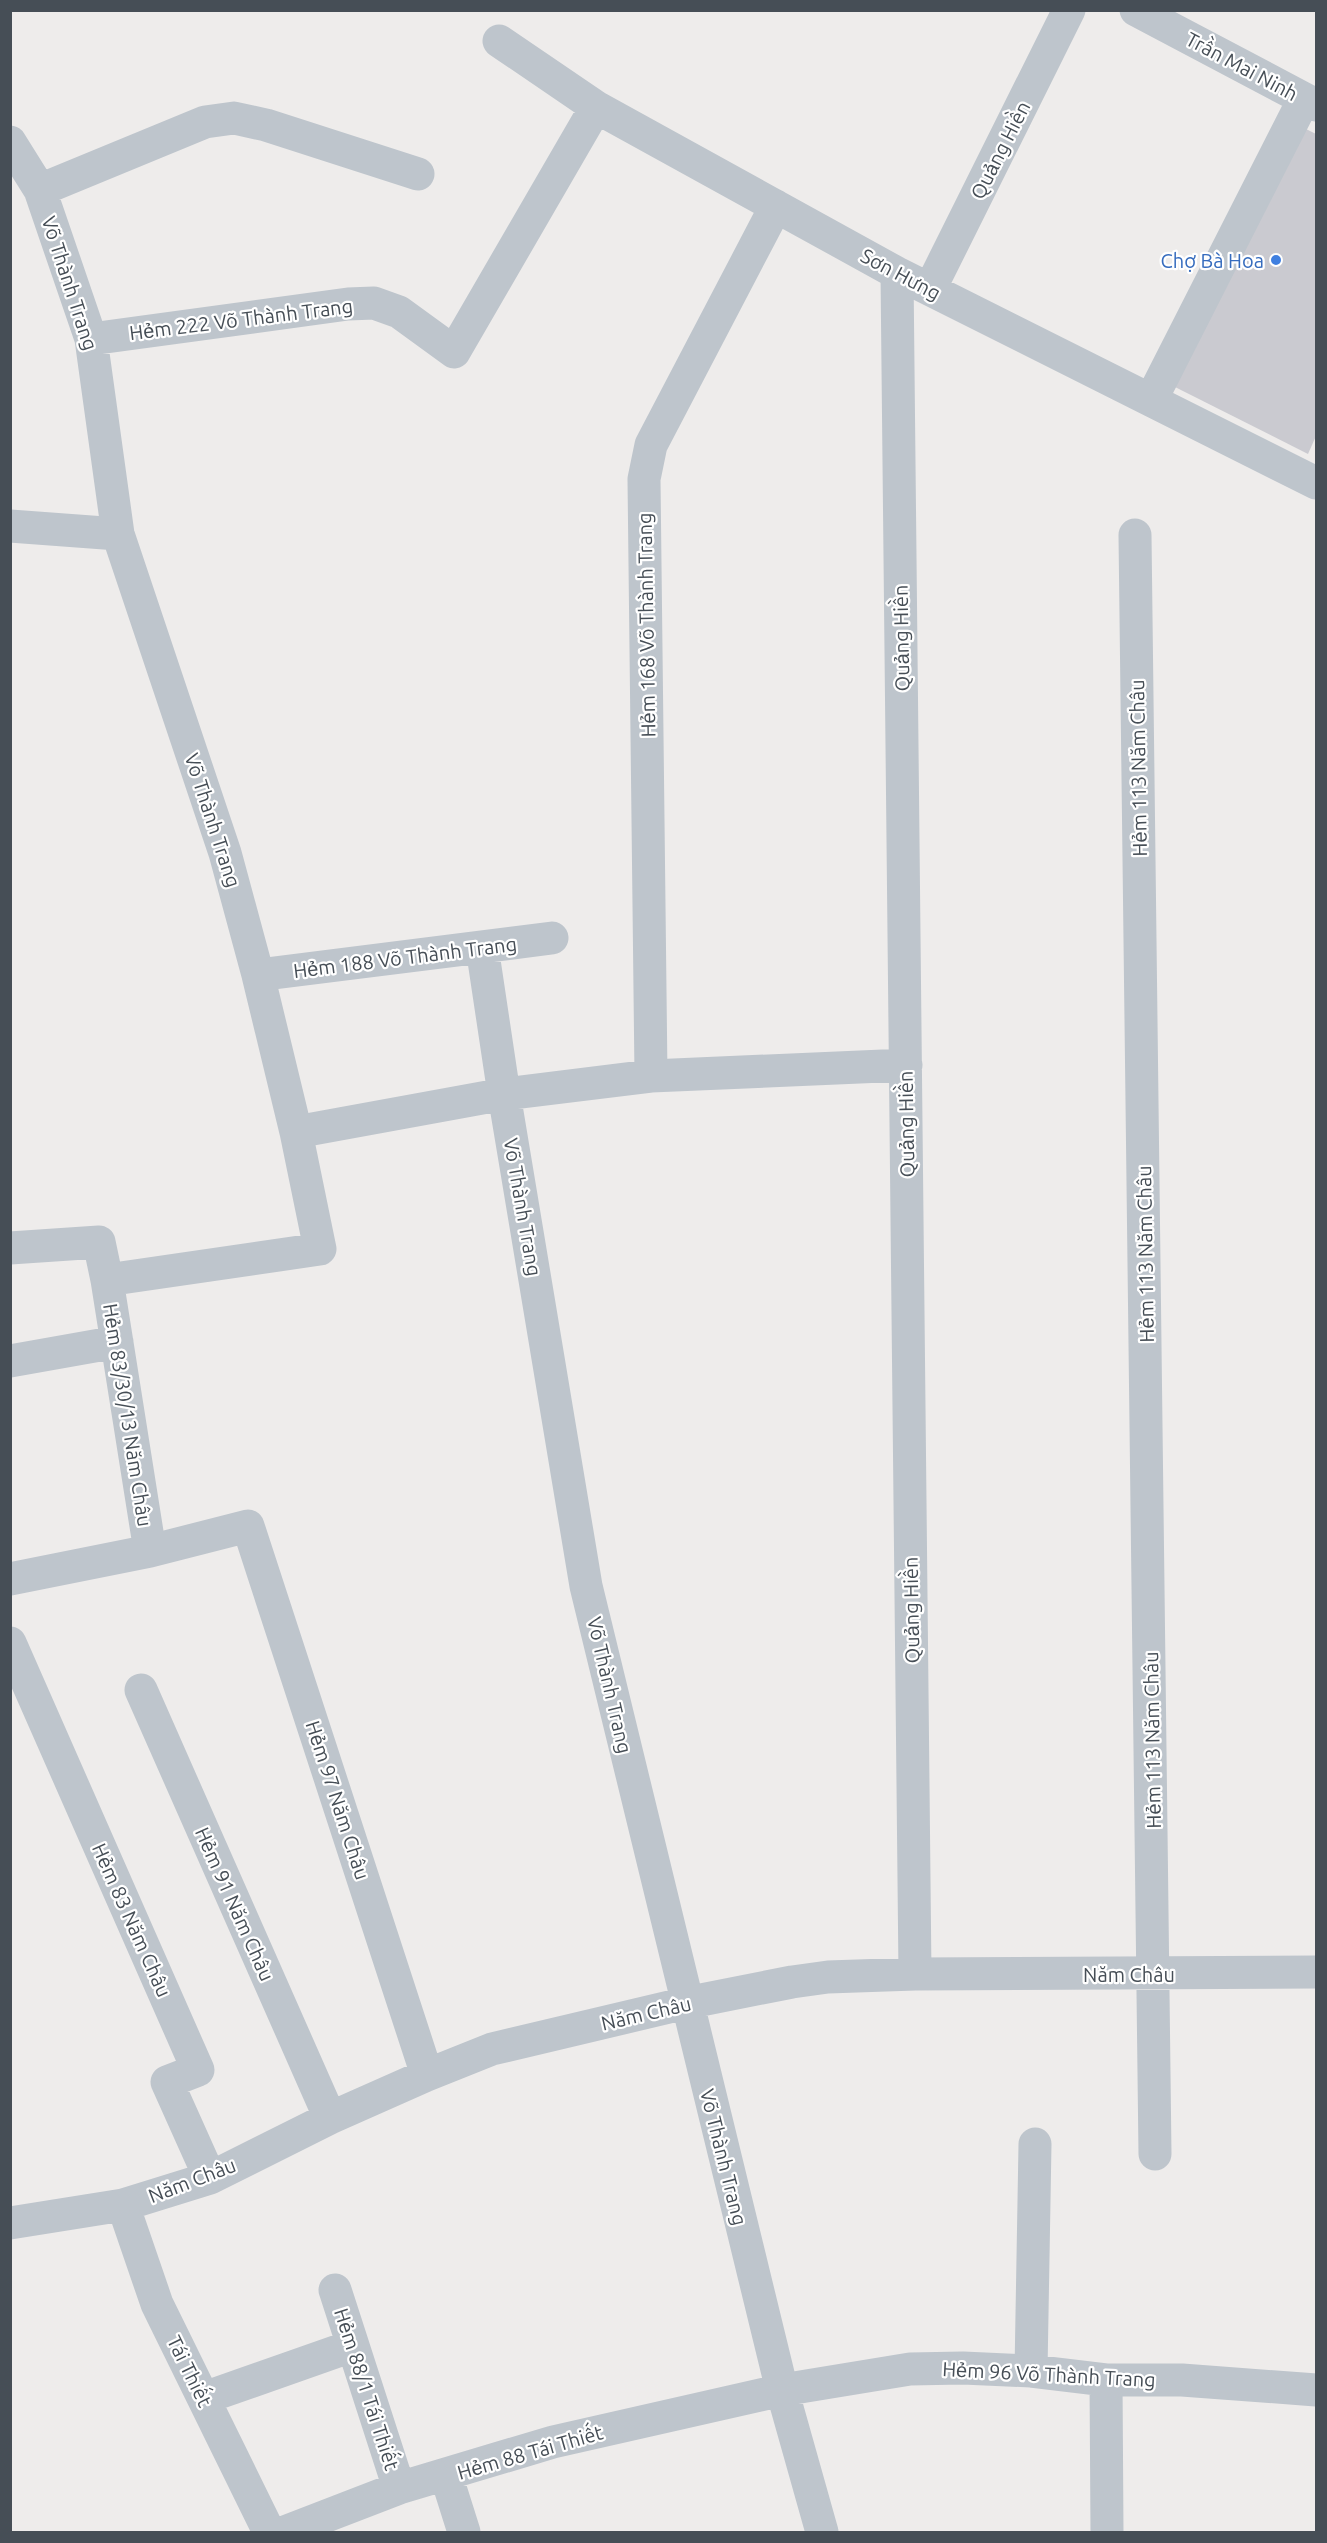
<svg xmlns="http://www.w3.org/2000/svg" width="1327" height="2543" viewBox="0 0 1327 2543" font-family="Ubuntu,sans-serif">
<rect width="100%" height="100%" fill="#eeeceb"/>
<path fill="#cacad0" d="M1302,127L1316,134V436L1308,454L1173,386Z"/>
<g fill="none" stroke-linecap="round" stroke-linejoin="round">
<path stroke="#bec5cc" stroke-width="33" d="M1136,10L1316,105
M499,41L596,107L897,273L1316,483
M10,142L40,190L91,339L118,534L225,853L258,975L296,1132L504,1094L586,1586L782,2390L822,2532
M40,190L205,122L234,118L266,125L418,174
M897,273L915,1974
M930,289L1069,10
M91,339L348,304L374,303L399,312L454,352L596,107
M1151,400L1304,99
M10,526L118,534
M1135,535L1155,2154
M482,947L504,1094L651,1076L644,479L651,445L776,206
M258,975L552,938
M651,1076L906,1065
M10,1248L99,1242L107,1280L320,1249L296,1132
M107,1280L150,1551
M10,1361L117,1342
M10,1579L150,1551L248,1526L427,2075
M10,1643L198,2070L167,2082L210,2178
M141,1690L330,2118
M123,2205L157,2304L269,2532
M10,2223L123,2205L210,2178L330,2118L427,2075L492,2049L686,2003L792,1982L828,1977L915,1974L1316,1972
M335,2290L399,2488
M1031,2371L1035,2144
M1106,2380L1107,2532
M204,2398L352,2346
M446,2475L464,2532
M285,2532L399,2488L553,2442L782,2390L910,2369L963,2368L1031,2371L1106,2380H1182L1316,2390"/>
</g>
<circle fill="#3f7fe0" stroke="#fff" stroke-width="2" cx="1276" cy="260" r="6"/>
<g text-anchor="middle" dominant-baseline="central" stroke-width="4.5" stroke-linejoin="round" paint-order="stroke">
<g font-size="20" fill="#464e56" stroke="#fff">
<text transform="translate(1242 66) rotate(28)">Trần Mai Ninh</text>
<text transform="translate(1000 150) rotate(-63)">Quảng Hiền</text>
<text transform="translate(901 274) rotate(28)">Sơn Hưng</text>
<text transform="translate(70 283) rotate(72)">Võ Thành Trang</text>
<text transform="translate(241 319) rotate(-7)">Hẻm 222 Võ Thành Trang</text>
<text transform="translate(646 625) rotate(-91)">Hẻm 168 Võ Thành Trang</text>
<text transform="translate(901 638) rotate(-91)">Quảng Hiền</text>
<text transform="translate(1138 768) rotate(-91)">Hẻm 113 Năm Châu</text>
<text transform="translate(213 820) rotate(72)">Võ Thành Trang</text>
<text transform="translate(405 957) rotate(-7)">Hẻm 188 Võ Thành Trang</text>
<text transform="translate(906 1124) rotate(-91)">Quảng Hiền</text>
<text transform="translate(523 1207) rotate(80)">Võ Thành Trang</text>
<text transform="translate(1145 1254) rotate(-91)">Hẻm 113 Năm Châu</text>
<text transform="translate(128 1415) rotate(81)">Hẻm 83/30/13 Năm Châu</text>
<text transform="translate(911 1610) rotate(-91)">Quảng Hiền</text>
<text transform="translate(610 1685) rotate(77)">Võ Thành Trang</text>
<text transform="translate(1152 1740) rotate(-91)">Hẻm 113 Năm Châu</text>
<text transform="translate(338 1800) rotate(72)">Hẻm 97 Năm Châu</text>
<text transform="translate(235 1904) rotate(66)">Hẻm 91 Năm Châu</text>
<text transform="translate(132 1920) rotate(66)">Hẻm 83 Năm Châu</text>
<text x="1129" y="1974">Năm Châu</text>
<text transform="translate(646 2013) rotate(-13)">Năm Châu</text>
<text transform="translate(724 2157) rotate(76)">Võ Thành Trang</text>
<text transform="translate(192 2180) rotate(-21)">Năm Châu</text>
<text transform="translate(190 2371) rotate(64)">Tái Thiết</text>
<text transform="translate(1049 2374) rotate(3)">Hẻm 96 Võ Thành Trang</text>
<text transform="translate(367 2389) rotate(72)">Hẻm 88/1 Tái Thiết</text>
<text transform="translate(530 2452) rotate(-16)">Hẻm 88 Tái Thiết</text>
</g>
<g font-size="20" fill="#366cbe" stroke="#fff" text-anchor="end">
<text x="1264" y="260">Chợ Bà Hoa</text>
</g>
</g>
<rect width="1327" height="2543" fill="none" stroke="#464e56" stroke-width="24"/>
</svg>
